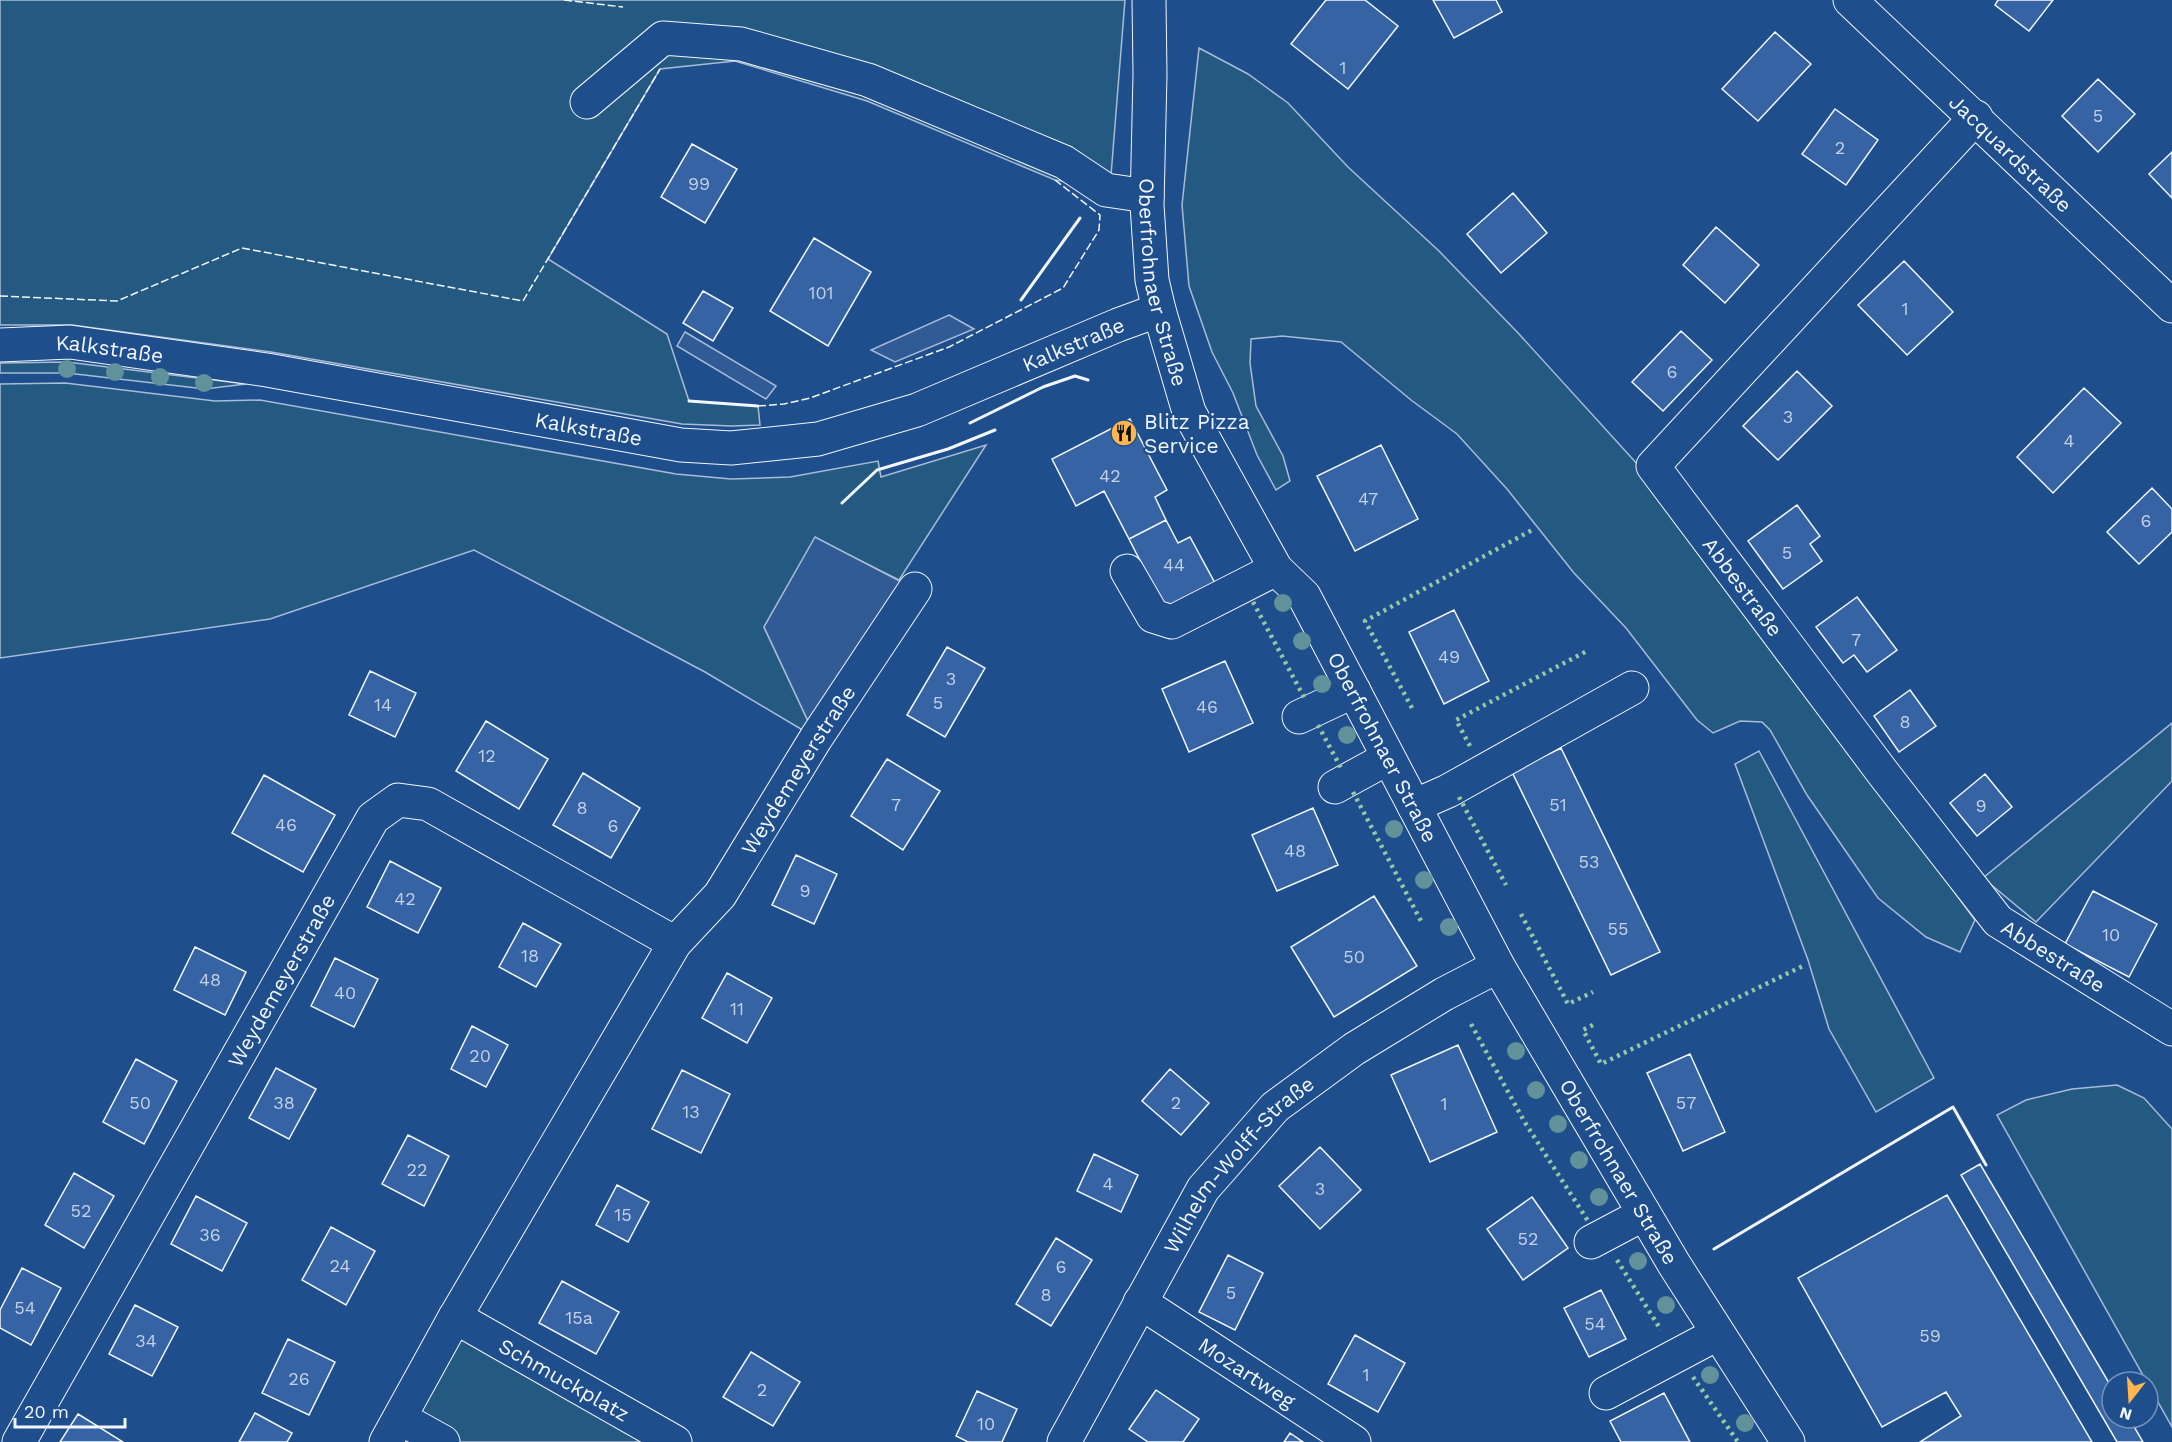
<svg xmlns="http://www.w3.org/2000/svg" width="2172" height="1442" viewBox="0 0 2172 1442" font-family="'Work Sans',sans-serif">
<rect width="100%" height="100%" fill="#1f4e8c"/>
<path fill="#245a82" stroke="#a8bbd7" stroke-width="1.5" d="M0,0H1125L1110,188L1055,180L867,101L735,61L660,69L548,259L667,334L689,401L758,406L760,425L732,426L682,424L271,352L72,325H0Z
M1199,48L1248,74L1288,103L1348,167L1439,251L1519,334L1649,477L1975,920L1960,952L1926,937L1878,898L1807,795L1770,730L1762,722L1740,721L1713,733L1697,720L1626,628L1574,573L1507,489L1457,434L1411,400L1341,342L1282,336L1251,339L1250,363L1256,406L1283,456L1290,481L1276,490L1257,455L1233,393L1212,352L1189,286L1182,205Z
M67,362L246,384L205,389L67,373H0V363Z
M65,383L215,401L260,400L676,474L731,479L790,477L878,461L881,477L986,445L899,580L815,538L764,627L816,738L705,672L474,550L270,619L0,658V384Z
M2172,723V781L2036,922L1983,878Z
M1759,751L1934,1078L1876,1112L1829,1029L1808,960L1735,764Z
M2117,1085L2144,1098L2172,1129V1427L1997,1115L2026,1100L2072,1089Z
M455,1317L675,1442H443L400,1418Z"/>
<path fill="#305b95" stroke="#a8bbd7" stroke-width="1.5" d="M949,315L974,329L895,362L871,350Z
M685,332L776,386L766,399L677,346Z
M815,537L915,589L816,738L764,627Z"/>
<path fill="#3563a3" stroke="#f2f6ff" stroke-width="1.5" d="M1326,0H1365L1398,26L1348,89L1291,44Z
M1433,0H1496L1502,12L1454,38Z
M1998,0H2053L2029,31L1995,5Z
M1775,32L1811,64L1758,121L1722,89Z
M2098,79L2135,114L2098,152L2062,116Z
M1835,109L1878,140L1846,185L1802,154Z
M692,144L737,169L705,223L661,197Z
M2172,152V198L2149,174Z
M1513,193L1547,233L1501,273L1467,234Z
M1716,227L1759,265L1725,303L1683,265Z
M814,238L871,272L828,346L770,311Z
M1904,261L1953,312L1907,355L1858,305Z
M703,291L733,308L713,341L683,323Z
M1681,331L1712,360L1663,411L1632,382Z
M1797,371L1832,406L1778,460L1743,426Z
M2084,388L2121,423L2053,493L2017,457Z
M1130,419L1167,490L1155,497L1166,520L1129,539L1104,491L1076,506L1052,459Z
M1381,445L1418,519L1355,551L1317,476Z
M2152,488L2172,509V532L2139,564L2107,532Z
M1797,505L1820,536L1810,544L1822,561L1783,589L1748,541Z
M1166,520L1178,543L1190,537L1216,585L1166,611L1129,539Z
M1857,597L1897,650L1867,672L1854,655L1843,663L1816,627Z
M1454,610L1489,681L1444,704L1409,632Z
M947,647L985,668L945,737L907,715Z
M1225,661L1253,723L1189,752L1162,689Z
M370,671L416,693L395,737L349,715Z
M1910,690L1936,726L1899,752L1874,716Z
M486,721L548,759L519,809L456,771Z
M1561,748L1660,952L1611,975L1512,772Z
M887,759L940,791L903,850L851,816Z
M583,773L640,808L611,858L553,825Z
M1985,774L2012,807L1977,836L1950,803Z
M264,775L335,815L303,872L232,833Z
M1313,808L1338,865L1277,891L1252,835Z
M796,855L837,874L814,924L772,905Z
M390,861L441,888L418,933L367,907Z
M2093,891L2157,924L2129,977L2065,944Z
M1374,896L1417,966L1334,1017L1291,947Z
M523,923L561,944L536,987L499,967Z
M195,947L246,972L225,1015L174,990Z
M335,958L378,979L354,1027L311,1006Z
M727,973L772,998L747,1043L702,1018Z
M472,1026L508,1045L486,1087L451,1069Z
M1458,1045L1497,1132L1430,1162L1391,1075Z
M1690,1054L1725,1132L1683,1151L1647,1073Z
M136,1059L177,1081L144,1144L103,1122Z
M276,1068L316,1089L289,1139L249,1118Z
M1170,1069L1209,1103L1181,1135L1142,1101Z
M682,1070L730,1094L701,1153L652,1129Z
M408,1135L449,1156L424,1206L382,1184Z
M1320,1147L1361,1190L1320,1229L1279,1186Z
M1094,1154L1138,1175L1121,1212L1077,1191Z
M1980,1164L2112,1388V1418H2129L2143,1442H2117L1961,1175Z
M74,1173L114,1196L84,1248L45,1225Z
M617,1185L649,1202L628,1242L596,1225Z
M1947,1195L2092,1442H1920L1961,1416L1946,1392L1882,1427L1798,1278Z
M196,1196L247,1223L222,1271L171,1244Z
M1532,1197L1568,1248L1523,1280L1487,1229Z
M331,1227L375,1251L346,1305L302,1280Z
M1056,1238L1092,1260L1051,1326L1016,1304Z
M1228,1255L1263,1273L1235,1330L1199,1312Z
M22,1268L61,1288L31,1345L0,1328V1310Z
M562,1281L619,1312L596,1354L539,1323Z
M1601,1290L1626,1339L1589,1357L1564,1308Z
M135,1305L178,1327L152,1376L109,1354Z
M1355,1335L1405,1363L1378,1412L1328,1384Z
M288,1339L335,1362L309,1415L262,1393Z
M751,1352L800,1382L773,1426L723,1397Z
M1156,1390L1199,1419L1183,1442H1148L1129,1429Z
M977,1391L1017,1409L1002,1442H968L956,1436Z
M1664,1393L1690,1442H1621L1610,1421Z
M255,1413L292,1433L287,1442H239Z
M78,1414L123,1442H60Z
M1290,1433L1303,1442H1284Z"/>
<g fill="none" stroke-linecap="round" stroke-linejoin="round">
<defs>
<g id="minor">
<path id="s1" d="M1850,0L2172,306"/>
<path d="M587,102L663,38L741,44L868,80L1064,162L1106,190L1147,196"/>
<path id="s2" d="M1976,117L1653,466L1883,773L1998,921L2172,1029"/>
<path d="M1127,571L1153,616L1172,622L1276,569"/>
<path d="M1299,717L1354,691"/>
<path d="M1335,787L1388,758"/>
<path d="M1414,806L1448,791L1632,688"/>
<path d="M1591,1242L1644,1214"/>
<path id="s3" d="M1140,1302L1354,1442"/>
<path id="s4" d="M455,1317L675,1442"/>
<path d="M1606,1393L1717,1334"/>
<path d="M400,1418L443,1442"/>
<path id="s5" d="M19,1442L373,818L398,800L428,804L675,943"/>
<path id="s6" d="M386,1442L455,1317L675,943L720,895L816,738L915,589"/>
<path id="s7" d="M1064,1442L1203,1189L1275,1107L1354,1049L1444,994L1498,966"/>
</g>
<g id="major">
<path id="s8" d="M1149,0L1150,74L1147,205L1152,280L1159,310L1189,412L1276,569L1304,596L1498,966L1674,1264L1788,1442"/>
<path id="s9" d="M0,345L70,342L267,370L681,445L731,448L818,439L917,410L1118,325L1159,310"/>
</g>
</defs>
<use href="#minor" stroke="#f2f6ff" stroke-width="35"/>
<use href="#major" stroke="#f2f6ff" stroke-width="35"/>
<use href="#minor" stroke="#1f4e8c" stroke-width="33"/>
<use href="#major" stroke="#1f4e8c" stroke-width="33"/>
<path stroke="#97c8a6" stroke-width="4.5" stroke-dasharray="3 4.5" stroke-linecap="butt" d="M1253,602L1306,701
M1412,708L1365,621L1534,529
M1318,725L1341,768
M1470,746L1456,720L1587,651
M1353,792L1422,923
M1459,797L1506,885
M1521,914L1568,1004L1593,992
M1471,1024L1524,1121L1588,1221
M1593,1025L1583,1030L1601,1064L1805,965
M1617,1260L1661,1330
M1693,1377L1738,1442"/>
<path stroke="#f2f6ff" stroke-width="1.5" stroke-dasharray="8 3" stroke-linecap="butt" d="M564,0L623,7
M0,296L117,301L242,248L523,301L660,69
M758,406L784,404L810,398L949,347L1063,288L1099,230L1100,215L1055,180"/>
<path stroke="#f2f6ff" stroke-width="3" d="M1021,300L1080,218
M689,401L758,406
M970,423L1043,387L1075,376L1088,380
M842,503L877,470L948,449L995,430
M1714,1249L1953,1107L1986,1165"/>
</g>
<g fill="#61919a">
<circle cx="67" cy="369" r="9"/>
<circle cx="115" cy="372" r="9"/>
<circle cx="160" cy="377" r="9"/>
<circle cx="204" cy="383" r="9"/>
<circle cx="1283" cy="603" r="9"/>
<circle cx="1302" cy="641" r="9"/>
<circle cx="1322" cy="684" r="9"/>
<circle cx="1347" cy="735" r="9"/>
<circle cx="1394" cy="829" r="9"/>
<circle cx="1424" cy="880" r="9"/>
<circle cx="1449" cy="927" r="9"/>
<circle cx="1516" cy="1051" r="9"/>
<circle cx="1536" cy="1090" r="9"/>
<circle cx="1558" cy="1124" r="9"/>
<circle cx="1579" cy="1160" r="9"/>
<circle cx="1599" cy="1197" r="9"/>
<circle cx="1638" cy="1261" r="9"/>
<circle cx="1666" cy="1305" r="9"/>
<circle cx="1710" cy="1375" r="9"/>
<circle cx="1745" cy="1423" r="9"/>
</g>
<defs>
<symbol id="restaurant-disc" viewBox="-11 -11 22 22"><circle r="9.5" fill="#ffb74d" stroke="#1f4e8c"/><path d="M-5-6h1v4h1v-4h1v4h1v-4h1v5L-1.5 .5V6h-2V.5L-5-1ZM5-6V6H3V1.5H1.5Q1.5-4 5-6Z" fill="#111"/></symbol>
</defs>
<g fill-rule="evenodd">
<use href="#restaurant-disc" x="1109" y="418" width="30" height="30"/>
</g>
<g text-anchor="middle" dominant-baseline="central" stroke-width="4.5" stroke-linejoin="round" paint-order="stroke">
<g font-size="18" fill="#c3d1e8">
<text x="1343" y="67">1</text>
<text x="2098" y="115">5</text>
<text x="1840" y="147">2</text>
<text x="699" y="183">99</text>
<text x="821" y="292">101</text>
<text x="1905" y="308">1</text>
<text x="1672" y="371">6</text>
<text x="1788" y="416">3</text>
<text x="2069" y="440">4</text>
<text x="1110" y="475">42</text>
<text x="1368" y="498">47</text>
<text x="2146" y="520">6</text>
<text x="1787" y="552">5</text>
<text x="1174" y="564">44</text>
<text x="1856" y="639">7</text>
<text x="1449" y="656">49</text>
<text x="951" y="678">3</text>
<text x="938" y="702">5</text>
<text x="383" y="704">14</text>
<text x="1207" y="706">46</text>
<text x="1905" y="721">8</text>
<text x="487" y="755">12</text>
<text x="896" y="804">7</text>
<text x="1558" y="804">51</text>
<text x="1981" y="805">9</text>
<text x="582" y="807">8</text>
<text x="286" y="824">46</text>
<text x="613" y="825">6</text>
<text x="1295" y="850">48</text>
<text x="1589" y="861">53</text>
<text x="805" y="890">9</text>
<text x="405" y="898">42</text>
<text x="1618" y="928">55</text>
<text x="2111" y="934">10</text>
<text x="530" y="955">18</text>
<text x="1354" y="956">50</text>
<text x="210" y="979">48</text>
<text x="345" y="992">40</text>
<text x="737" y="1008">11</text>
<text x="480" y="1055">20</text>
<text x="140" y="1102">50</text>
<text x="284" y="1102">38</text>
<text x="1176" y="1102">2</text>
<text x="1686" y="1102">57</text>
<text x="1444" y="1103">1</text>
<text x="691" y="1111">13</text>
<text x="417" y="1169">22</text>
<text x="1108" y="1183">4</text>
<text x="1320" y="1188">3</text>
<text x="81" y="1210">52</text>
<text x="623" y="1214">15</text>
<text x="210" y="1234">36</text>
<text x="1528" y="1238">52</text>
<text x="340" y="1265">24</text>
<text x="1061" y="1266">6</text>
<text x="1231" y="1292">5</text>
<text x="1046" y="1294">8</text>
<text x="25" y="1307">54</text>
<text x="579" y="1317">15a</text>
<text x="1595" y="1323">54</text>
<text x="1930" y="1335">59</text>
<text x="146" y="1340">34</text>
<text x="1366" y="1374">1</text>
<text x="299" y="1378">26</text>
<text x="762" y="1389">2</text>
<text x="986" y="1423">10</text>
</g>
<g font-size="21" fill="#f2f6ff" stroke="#1f4e8c">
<text stroke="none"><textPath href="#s1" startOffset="222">Jacquardstraße</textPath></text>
<text stroke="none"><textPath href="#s8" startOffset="284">Oberfrohnaer Straße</textPath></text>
<text stroke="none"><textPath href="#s9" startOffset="1100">Kalkstraße</textPath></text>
<text stroke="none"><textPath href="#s9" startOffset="110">Kalkstraße</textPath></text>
<text stroke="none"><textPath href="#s9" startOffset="596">Kalkstraße</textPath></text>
<text stroke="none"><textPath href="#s2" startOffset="626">Abbestraße</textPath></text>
<text stroke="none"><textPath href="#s8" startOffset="806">Oberfrohnaer Straße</textPath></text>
<text stroke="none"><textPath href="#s6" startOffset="790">Weydemeyerstraße</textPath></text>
<text stroke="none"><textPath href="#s2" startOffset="1112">Abbestraße</textPath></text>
<text stroke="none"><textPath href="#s5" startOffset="531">Weydemeyerstraße</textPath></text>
<text stroke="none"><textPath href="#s7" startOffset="330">Wilhelm-Wolff-Straße</textPath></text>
<text stroke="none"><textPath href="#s8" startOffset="1292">Oberfrohnaer Straße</textPath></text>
<text stroke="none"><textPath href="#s3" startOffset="128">Mozartweg</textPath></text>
<text stroke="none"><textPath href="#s4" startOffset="126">Schmuckplatz</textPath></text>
</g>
<g font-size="21" fill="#f2f6ff" stroke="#1f4e8c" text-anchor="start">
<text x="1144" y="421">Blitz Pizza<tspan x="1144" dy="24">Service</tspan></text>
</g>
</g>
<g transform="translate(2130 1400) rotate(197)"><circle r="28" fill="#1f4e8c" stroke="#7391ba" stroke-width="1.5"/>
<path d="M0-4.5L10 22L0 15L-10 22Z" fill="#ffb74d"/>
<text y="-9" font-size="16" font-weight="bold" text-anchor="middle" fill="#f2f6ff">N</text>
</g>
<path d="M15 1418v9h110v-9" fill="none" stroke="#f2f6ff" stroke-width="3"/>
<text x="24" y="1418" font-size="18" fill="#f2f6ff" stroke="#1f4e8c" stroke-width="4.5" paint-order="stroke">20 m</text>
</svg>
